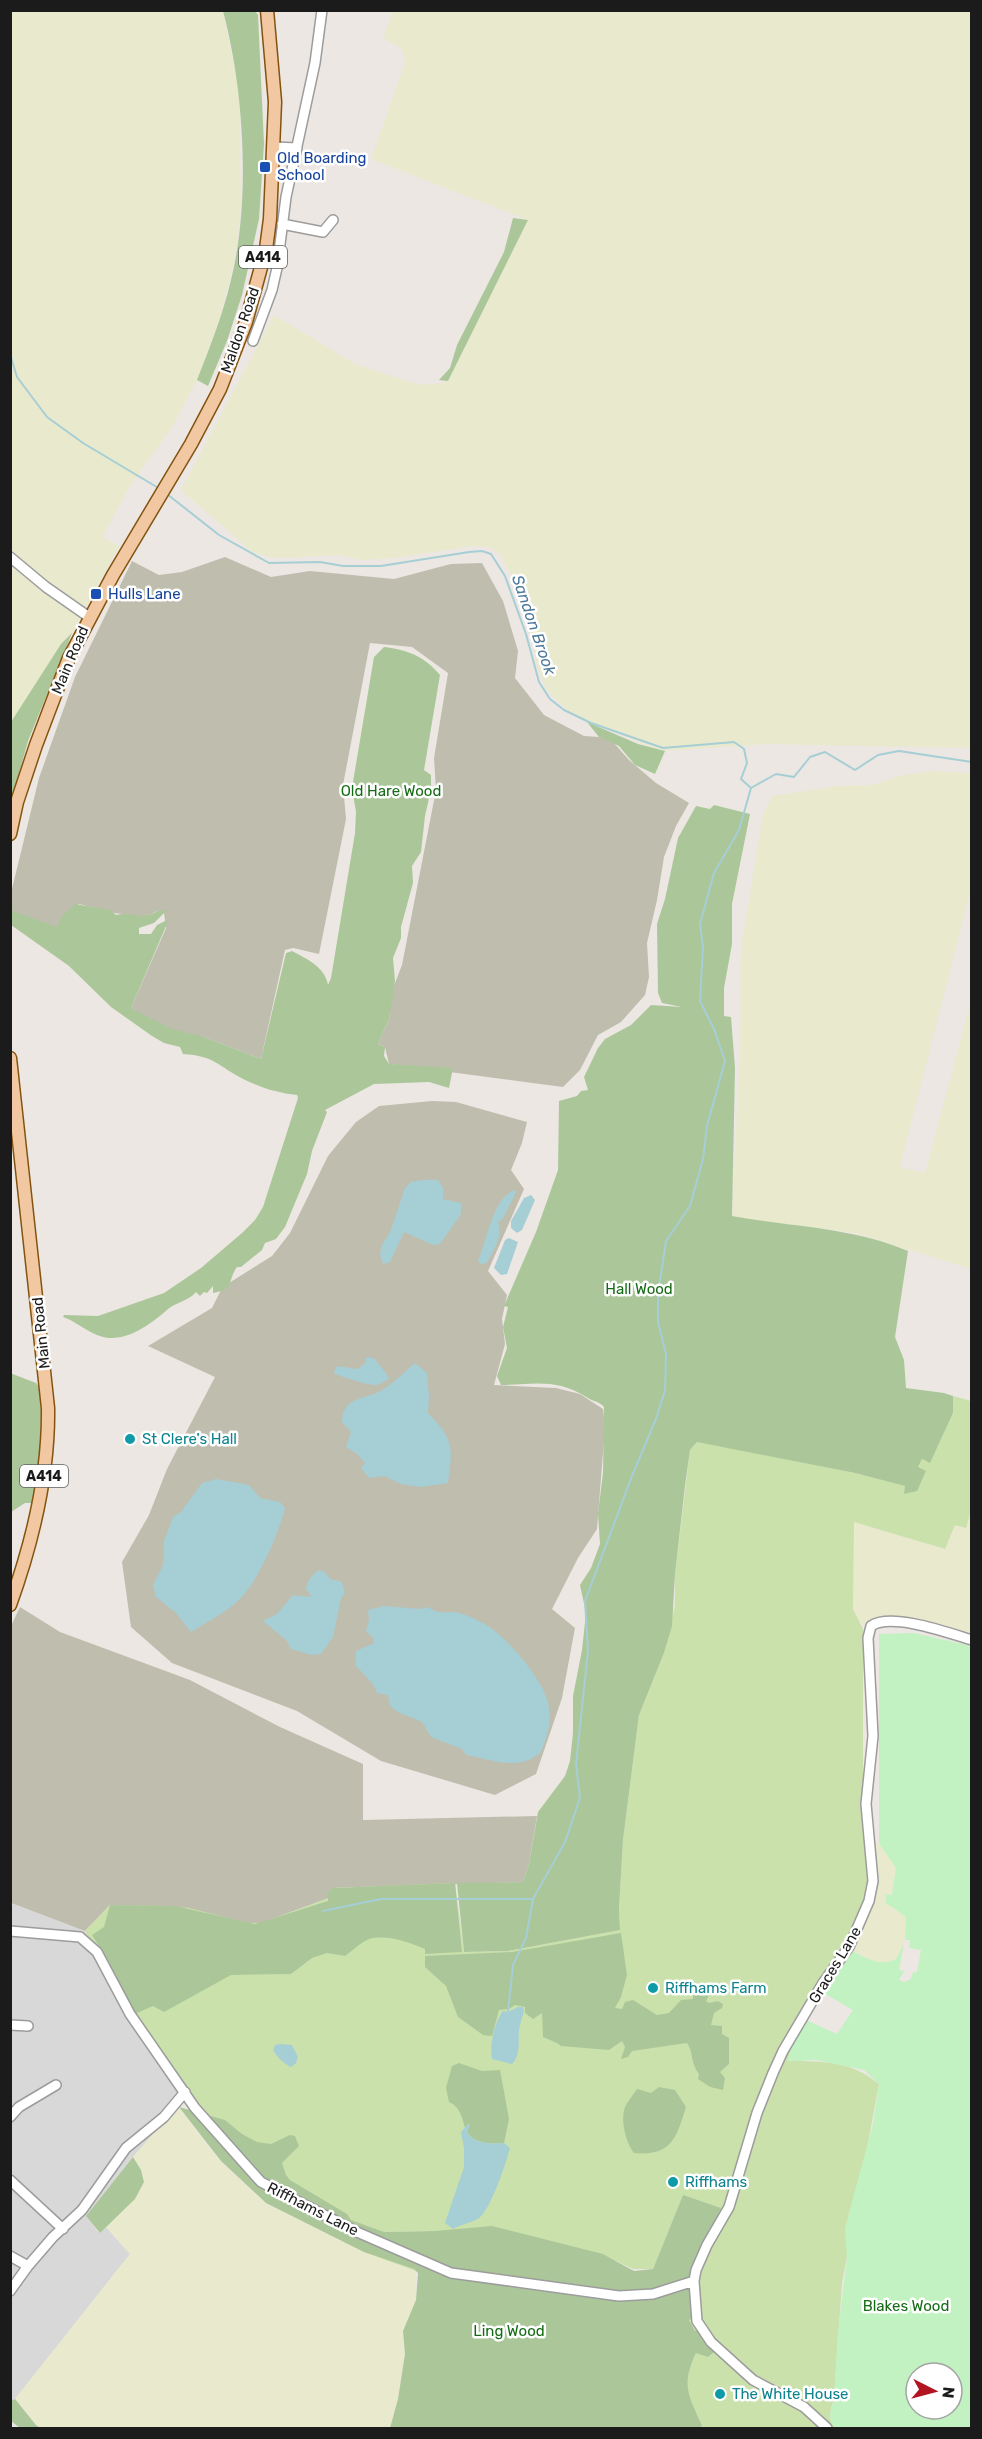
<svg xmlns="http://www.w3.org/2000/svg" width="982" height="2439" viewBox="0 0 982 2439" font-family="Rubik,sans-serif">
<rect width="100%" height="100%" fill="#ece7e2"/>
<path fill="#d9d8d8" d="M10,1903L85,1931L188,2096L133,2157L86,2216L99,2233L106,2227L130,2254L15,2399L11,2401Z"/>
<path fill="#bfbdae" d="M225,557L271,577L310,571L394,579L451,564L482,563L503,601L518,651L515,678L544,715L584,736L599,737L613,742L629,760L656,783L689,803L676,826L664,857L657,900L647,943L649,977L645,995L621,1022L598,1035L580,1070L563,1087L389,1064L385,1047L378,1044L389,1019L392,991L402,965L436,790L434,758L448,673L412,647L370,643L343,785L346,819L319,954L293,948L285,950L261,1059L207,1038L192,1036L164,1027L131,1008L166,928L164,913L159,910L145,917L114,913L79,904L57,928L11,913V893L39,778L75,677L132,561L159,575L182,572Z
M432,1101L456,1102L527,1122L522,1143L511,1170L524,1189L488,1271L507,1295L502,1319L505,1344L494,1385L556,1388L580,1394L603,1409L605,1427L597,1529L578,1558L552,1609L575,1628L562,1698L536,1774L495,1795L381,1761L297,1711L172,1663L131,1627L122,1562L149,1515L167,1469L215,1377L148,1346L212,1308L220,1292L229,1283L272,1256L290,1233L328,1156L356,1122L379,1106Z
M20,1607L60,1632L190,1680L280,1727L363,1764V1820L537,1816L529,1864L523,1882L333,1888L329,1898L261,1923H247L189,1909L110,1905L85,1931L11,1903L10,1628Z"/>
<path fill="#e9e9ce" d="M11,11H223L239,92L241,203L236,254L219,321L197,380L172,427L130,486L102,537L119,546L72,633L61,644L11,724Z
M393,11H971V748L767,744L661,751L572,715L546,689L536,664L530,625L512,576L500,555L490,547L473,546L394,558L361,560L340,555L281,558L264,556L250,550L181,490L274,315L355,364L413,383L432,385L448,381L528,220L371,159L405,63L402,49L383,38Z
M931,771L971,773V888L900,1167L925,1173L971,1001V1269L855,1233L732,1217L740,1047L741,948L763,814L772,796L838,786L873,785L899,776Z
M971,1507V1635L901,1621L871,1619L862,1625L858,1620L853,1609L854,1521L944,1549L955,1525Z
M873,1842L879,1843L896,1868L892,1895L884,1894L894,1910L905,1915L907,1920L905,1940L900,1953L896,1959L886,1963L876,1962L850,1950L871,1903Z
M177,2106L219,2160L266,2204L364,2251L416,2271V2300L403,2331L405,2354L398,2399L390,2428H40L15,2399L130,2254L106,2227L135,2199L141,2170L133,2157Z"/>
<path fill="#cbe1ac" d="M953,1396L971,1401L972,1507L966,1528L955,1525L945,1549L854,1522L853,1609L863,1629V1776C866,1791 861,1807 863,1822C864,1828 867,1834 867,1840C876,1912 842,1949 804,2004L808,2021L793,2043L788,2060C825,2063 848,2059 879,2084L842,2283L834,2398C831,2409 827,2419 835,2428H701L702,2425L686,2393L689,2369L696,2353L695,2331L688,2320L692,2270L720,2208L683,2196L653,2269H633L602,2254L435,2231L383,2232L416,2271L364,2252L266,2203L188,2096L85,1931L110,1905L166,1906L189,1908L247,1923H261L329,1898L333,1888L455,1883L464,1952L508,1951L620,1930L619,1908L623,1840L639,1715L664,1653L675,1605V1574L690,1450L697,1442L712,1444L855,1473L906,1486L904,1493L922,1459L930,1462L953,1413Z"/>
<path fill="#abc79a" d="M223,11H255L258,15L264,144L259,219L242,295L227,341L208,386L197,380C210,347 223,314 231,280C251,200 244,89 223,11Z
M513,218L528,220L452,373L448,381L439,380L450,368L457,345L504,252Z
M72,633L28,741L11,802V722L61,644Z
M384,647C408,650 424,656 440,675L424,770L431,775V790L425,816L421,852L412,866L413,883L401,927V938L393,958L395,981L389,1019L378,1044L385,1047L384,1056L389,1064L453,1068L449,1088L429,1082L374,1084L325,1110L327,1112L312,1151L307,1174L285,1227L276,1239L265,1243L262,1250L241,1267H237C226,1283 236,1289 213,1293V1286L207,1293L204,1292L200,1296L196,1292C190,1300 177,1302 168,1309C150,1325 122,1346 97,1335C85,1330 75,1321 63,1317L64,1315L98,1316L164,1293L201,1268L242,1233L255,1220L263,1207L298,1098L297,1095C278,1093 261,1088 243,1079C218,1066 215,1056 183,1054L180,1047L164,1043L152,1036L111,1007L69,966L11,925L10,910L57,927L63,915L75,904L110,910L116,915C134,911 141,922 159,910L166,911L154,923L139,928V934H151L157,925L169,919L131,1008L170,1028L207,1038L261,1059L286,953L292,951C307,959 325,967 328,985L331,978L355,833L356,812L352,788L374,657Z
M587,722L638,744L665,751L655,774L635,765L619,746L599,737Z
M714,805L750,814L732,904V944L724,988V1016L731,1017L735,1068L732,1216C792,1227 851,1227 908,1251L895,1337L904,1360L906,1388L944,1393L953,1396V1413L930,1463L922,1459L918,1467L926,1471L917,1491L904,1494L905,1486L855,1473L697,1442L690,1450L685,1486L675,1574L672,1626L664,1653L639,1715L623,1840L619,1908L620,1930L508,1951L464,1952L457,1883L523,1882L529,1864L538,1812L565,1776L570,1761L573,1733V1696L582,1650L586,1613L580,1585L591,1568L600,1544L598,1513L603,1473L604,1407C599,1401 594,1402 588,1398C557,1378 536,1384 501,1385L497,1376L507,1348L503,1327L508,1307L504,1306L536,1232L558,1170L559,1101L577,1096L581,1091L588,1090L584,1077L598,1048L605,1039L631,1025L651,1005L682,1007L722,1015L662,1003L658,993L657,924L665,899L678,838L696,806L710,809Z
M10,1373L36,1383L40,1388L44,1434L36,1491L32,1503H25L11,1512Z
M455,1883L462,1952L425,1954V1949C409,1942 387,1934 369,1939C361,1942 352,1951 345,1956L327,1953L312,1958L291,1974L231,1975L164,2012L153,2006L135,2014L128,2005L108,1960L92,1935L104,1927L110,1905L175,1906L255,1924L328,1901V1891L333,1888Z
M621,1933L627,1975L621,1997L615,2008L622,2009L625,2002L633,2000L657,2015L669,2013L681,2000L693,1999L694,1986L709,1995L706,2001L709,2003L718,2001L723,2004L722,2008L714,2013L711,2025L722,2026V2034L729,2038V2064L720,2072L725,2078L723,2090L710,2087L698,2079L699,2074C690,2063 694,2053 687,2043L632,2051L628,2057L621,2059L625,2047L622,2041L609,2050L561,2046L557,2043L543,2037L542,2013L533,2019L525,2013V2007L515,2005L509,2009L499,2010L492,2036L483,2035L458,2017L446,1986L425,1967V1956L512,1952Z
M459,2063L482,2071L500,2070L509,2119L504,2143C492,2144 474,2144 467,2132L469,2125L468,2124L465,2128C462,2117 460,2107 449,2102L446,2088L452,2066Z
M659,2087L675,2090L686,2107C677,2136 672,2157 634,2153C626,2143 621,2123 624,2110C626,2103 633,2095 637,2089L651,2093Z
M179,2107L225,2120L242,2134L257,2142L271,2144L290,2135L295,2136L299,2146L282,2163L286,2175L290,2180L347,2214L351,2220L384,2232L435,2231L492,2226L603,2254L634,2271L653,2269L683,2195L721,2208L692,2270L697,2315L689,2320L695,2331L701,2329L714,2352L708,2357L696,2353C681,2385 688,2395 702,2425L701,2428H390L398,2399L405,2354L403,2331L416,2300L418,2273L414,2269L364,2252L266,2203L221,2161Z
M133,2157L141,2170L144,2182L135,2199L100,2233L86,2216Z
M15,2399L36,2425L40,2428H20L11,2421V2401Z"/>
<path fill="#c2f2c2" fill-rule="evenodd" d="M914,1633L971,1646V2428H835L831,2423L830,2415L834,2398L838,2332L847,2258L845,2228L873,2124L879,2084L864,2070L817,2060L787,2061L793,2043L808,2021L837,2034L853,2010L822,1992L850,1950C865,1957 880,1968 896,1959L904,1944L899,1970L904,1971L899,1980L904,1982L911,1979L913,1972H917L921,1950L909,1948L910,1940H905L906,1917L886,1903V1896L884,1894L892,1895L896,1868L879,1843V1634ZM916,2373H952V2409H916Z"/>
<path fill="#a6ced5" d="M421,1180H438L443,1188V1199L461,1203V1214L440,1244L433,1245L404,1232L390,1262L383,1264L380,1254L382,1245L390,1232L405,1188L411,1182Z
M515,1190L516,1192L503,1218L498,1223C503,1237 494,1249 487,1263L481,1264L478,1261C487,1241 493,1197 515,1190Z
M531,1195L535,1200L522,1230L517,1233L511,1228V1221L524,1198Z
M509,1238L518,1242L517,1245L507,1274L501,1275L494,1268L505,1240Z
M370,1357L375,1359L388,1376L389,1379C384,1381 380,1385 376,1385C371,1386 337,1376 334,1373L336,1367C350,1364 354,1376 366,1362V1358Z
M415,1363L427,1373L429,1397L428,1413C454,1439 453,1448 448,1483L421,1487L401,1484L384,1476L369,1478L361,1468L365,1463L357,1454L346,1447L351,1432L342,1422C342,1396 366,1400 382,1390C394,1383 404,1372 415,1363Z
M216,1479L249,1485L260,1498L280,1502L285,1508C280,1531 258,1580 242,1597C229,1611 207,1622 191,1632L176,1613L156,1597L153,1585L163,1565L164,1541L173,1517L181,1512L202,1483Z
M319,1570L325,1572L330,1579L342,1582L345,1593L341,1598L333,1637L321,1654L312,1655L291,1649L287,1641L263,1621L277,1614L293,1595L312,1597L306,1589C307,1582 312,1574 319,1570Z
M384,1606L420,1609L428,1607C438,1614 443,1612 454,1612C462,1613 474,1618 481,1622C503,1632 543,1679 548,1703C552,1721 548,1737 540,1753C518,1772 490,1759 466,1755L462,1749L431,1737L422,1722L398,1712L390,1706L388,1695L377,1693L373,1684L355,1665L356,1651L374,1643L373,1638L366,1631L369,1620L368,1610Z
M518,2007H523L524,2010C523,2016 520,2023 519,2030C518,2041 521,2055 512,2064L492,2059C489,2045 495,2021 503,2011L508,2012Z
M279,2044L292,2045L298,2057L296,2063L291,2067C283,2063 277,2057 273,2050L275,2045Z
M468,2124L470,2126L467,2132C474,2144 491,2144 504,2143L510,2148C506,2163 491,2209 479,2218C472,2223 461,2224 453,2229L445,2223L464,2167V2148L461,2132Z"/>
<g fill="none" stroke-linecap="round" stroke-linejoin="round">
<path stroke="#a6ced5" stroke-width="2" d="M10,354L17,377L47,417L83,443L160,489
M167,494L219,535L269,563L320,562L343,566H381L469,552L482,551L491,554L505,576L526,634L539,682L550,699L564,710L591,723L663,748L734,742L744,749L747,763L741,779L751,788L776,774L794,777L810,757L825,752L855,770L878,755L899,751L972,762
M323,1911L381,1899H533L565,1842L580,1798L576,1764L588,1651L585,1601L632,1476L656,1419L665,1390L666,1354L658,1322V1294L666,1241L690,1206L703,1159L707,1126L725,1061L714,1029L700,1001L703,948L700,924L714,873L739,830L751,788
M508,2012L513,1965L526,1938L533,1899"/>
<defs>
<path id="minor" d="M274,147L297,148
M282,224L323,232L333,220
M253,341L272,290L277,268L286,197L315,63L322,10
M10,557L46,587L89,617
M10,1931L80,1937L97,1952L130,2014L195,2108L261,2182L357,2232L451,2273L619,2296L653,2294L694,2281
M10,2025L28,2026
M10,2117L19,2107L56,2085
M10,2180L63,2229
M10,2256L28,2266
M10,2291L28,2266L53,2237L82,2210L126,2148L164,2117L185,2092
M827,2428L804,2407L753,2380L711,2342L697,2321L694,2281L696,2270L707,2245L729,2207L757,2113L773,2073L783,2051L823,1983L849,1947L869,1901L873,1881L866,1804L873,1736L868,1638L871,1626C891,1612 949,1633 972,1640"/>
<path id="major" d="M10,834L17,802L36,745L69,658L113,575L191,444L220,389L246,322L266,249L270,219L275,102L267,10
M10,1058L48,1408C49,1476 33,1541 10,1605"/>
</defs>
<use href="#minor" stroke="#9c9c9c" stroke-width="12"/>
<use href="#major" stroke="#83530f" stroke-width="15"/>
<use href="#minor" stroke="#fff" stroke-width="9"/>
<use href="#major" stroke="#f1c8a1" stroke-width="12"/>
</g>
<g fill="#1a4fb4" stroke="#fff" stroke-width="2">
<rect x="259" y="161" width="12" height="12" rx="3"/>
<rect x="90" y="588" width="12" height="12" rx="3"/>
</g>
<g fill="#0f9aa8" stroke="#fff" stroke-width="2">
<circle cx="130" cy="1439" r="6"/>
<circle cx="653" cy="1988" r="6"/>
<circle cx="673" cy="2182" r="6"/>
<circle cx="720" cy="2394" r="6"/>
</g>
<g text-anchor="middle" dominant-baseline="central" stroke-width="5" stroke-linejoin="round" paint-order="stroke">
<g fill="#fff" stroke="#5f5f5f" stroke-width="1.5">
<rect x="239" y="246" width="48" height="22" rx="4.5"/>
<rect x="20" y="1465" width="48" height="22" rx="4.5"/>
</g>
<g font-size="14" font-weight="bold" fill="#1b1b1b">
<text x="263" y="257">A414</text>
<text x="44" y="1476">A414</text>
</g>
<g font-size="15" fill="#164399" stroke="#fff" text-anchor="start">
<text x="277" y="158">Old Boarding<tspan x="277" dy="17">School</tspan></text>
<text x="108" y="594">Hulls Lane</text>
</g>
<g font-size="15" fill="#1b1b1b" stroke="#fff">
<text transform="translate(240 330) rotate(-71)">Maldon Road</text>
<text transform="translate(70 660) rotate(-67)">Main Road</text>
<text transform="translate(41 1333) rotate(-96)">Main Road</text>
<text transform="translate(835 1965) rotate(-59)">Graces Lane</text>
<text transform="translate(313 2209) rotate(27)">Riffhams Lane</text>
</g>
<g font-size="15" fill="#166c16" stroke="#fff">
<text x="391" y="791">Old Hare Wood</text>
<text x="639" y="1289">Hall Wood</text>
<text x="906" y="2306">Blakes Wood</text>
<text x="509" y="2331">Ling Wood</text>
</g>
<g font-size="15" fill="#0d838f" stroke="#fff" text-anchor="start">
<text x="142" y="1439">St Clere's Hall</text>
<text x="665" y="1988">Riffhams Farm</text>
<text x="685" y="2182">Riffhams</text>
<text x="732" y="2394">The White House</text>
</g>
<g font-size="16" font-style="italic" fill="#4f7a99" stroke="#fff">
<text transform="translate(534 625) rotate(71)">Sandon Brook</text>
</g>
</g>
<rect width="982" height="2439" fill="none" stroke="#1b1b1b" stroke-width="24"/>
<g transform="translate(934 2391) rotate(96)"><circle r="28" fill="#ffffff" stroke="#a4a4a4" stroke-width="1.5"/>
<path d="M0-4.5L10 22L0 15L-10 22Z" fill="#b21422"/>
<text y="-9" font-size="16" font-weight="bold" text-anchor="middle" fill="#1b1b1b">N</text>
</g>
</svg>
